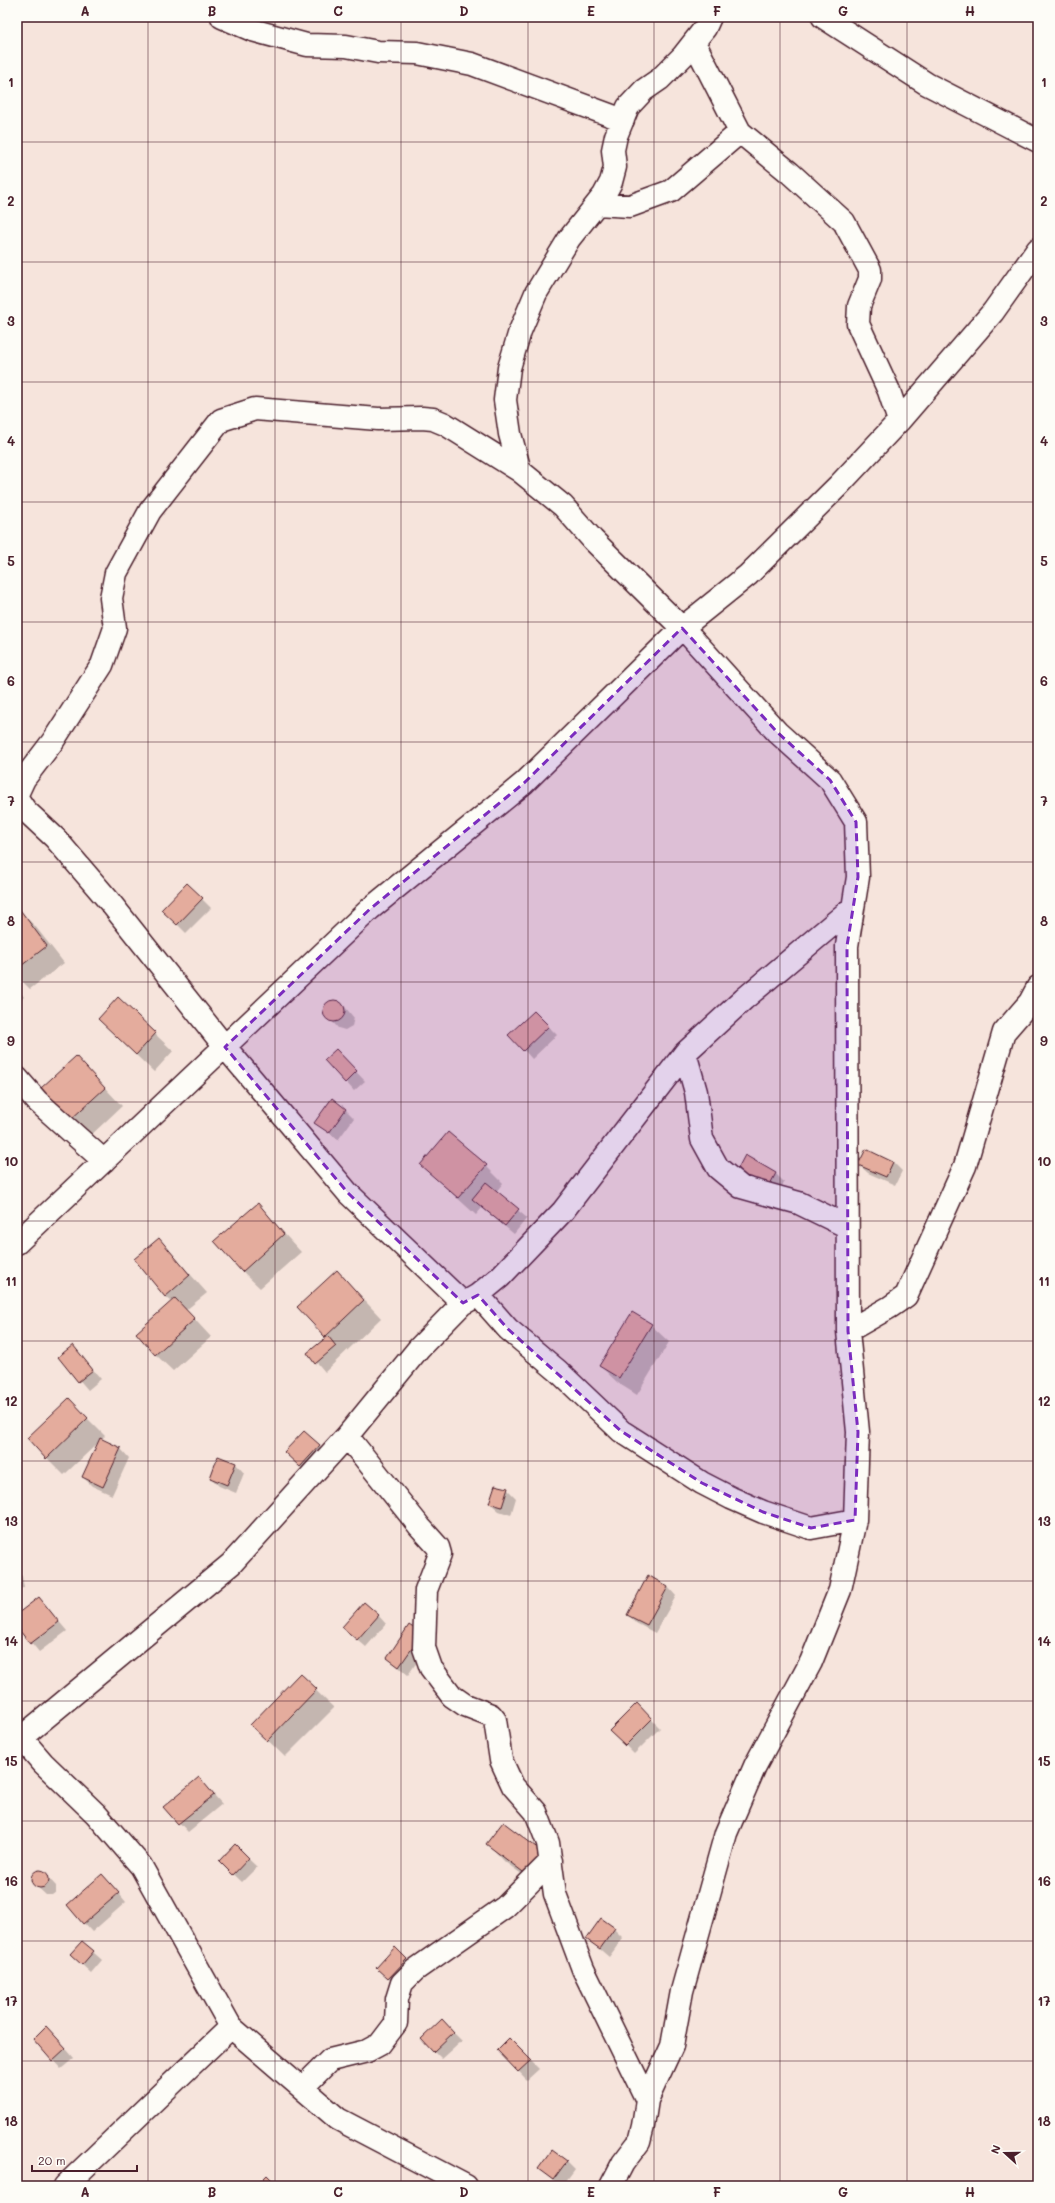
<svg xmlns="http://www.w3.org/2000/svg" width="1055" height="2203" viewBox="0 0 1055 2203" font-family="Mali,sans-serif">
<rect width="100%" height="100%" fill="#f6e4dc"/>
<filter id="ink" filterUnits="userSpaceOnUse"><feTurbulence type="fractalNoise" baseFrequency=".025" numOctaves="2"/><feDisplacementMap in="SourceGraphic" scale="8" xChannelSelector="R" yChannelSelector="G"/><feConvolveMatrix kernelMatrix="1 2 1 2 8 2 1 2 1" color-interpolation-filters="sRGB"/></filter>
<g filter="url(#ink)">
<path fill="#0003" d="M187,884L211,908L186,933L163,910Z
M17,909L35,926L64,963L30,989L17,976Z
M17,988L24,997L17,1003Z
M118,999L173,1051L154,1072L116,1036Z
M333,1001L341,1002L354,1018L352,1026L345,1030L338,1028L324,1012L326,1005Z
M534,1012L557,1035L532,1059L524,1050Z
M76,1057L122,1106L89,1137L71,1119Z
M344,1059L365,1081L354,1091L326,1060Z
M345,1109L354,1118L338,1140L316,1122Z
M867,1150L893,1162L902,1171L895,1185L868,1173L859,1165Z
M746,1156L776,1174L784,1182L776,1198Z
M421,1165L486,1166L503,1183L496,1192L527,1218L514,1234L482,1208L476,1215Z
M257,1204L301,1252L260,1288L242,1271Z
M159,1239L207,1293L186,1310L211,1337L173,1371L155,1354L172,1302L165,1296Z
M337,1271L381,1318L325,1372L309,1353L328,1338L298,1307Z
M651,1325L669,1342L637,1395L618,1383L600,1366Z
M73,1346L101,1379L88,1390L60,1357Z
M86,1417L105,1436L101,1440L121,1449L129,1458L112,1495L92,1486L83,1477L100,1441L64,1475L47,1458Z
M319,1446L327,1455L309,1475L294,1461Z
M218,1458L236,1464L244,1473L236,1493L219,1486L211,1478Z
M507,1489L516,1498L511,1515L499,1511L490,1503Z
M17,1494L23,1502L21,1506L17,1508Z
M17,1571L22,1576L24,1588L17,1589Z
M668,1587L676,1596L655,1633L636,1623L628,1614Z
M39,1598L67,1631L39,1652L17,1625V1615Z
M378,1615L386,1624L366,1647L343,1627Z
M409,1627L430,1643L408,1675L388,1658Z
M300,1675L334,1708L285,1757L252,1725Z
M637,1705L660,1728L634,1754L611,1731Z
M199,1778L222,1804L188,1832L165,1807Z
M488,1844L543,1854L545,1891L505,1862Z
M235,1846L257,1867L242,1882L220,1861Z
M37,1872H43L56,1886V1892L52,1895H46L32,1882L33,1876Z
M111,1884L126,1902L92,1932L68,1906Z
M614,1929L623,1938L609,1957L588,1939Z
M395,1949L415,1968L397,1987L386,1976Z
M93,1952L102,1960L91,1973L80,1963Z
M442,2021L462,2041L442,2059L434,2051Z
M55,2036L74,2058L61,2069L34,2039Z
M509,2039L539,2069L527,2080L498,2050Z
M566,2161L575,2170L563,2186H559L539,2169Z"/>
<path fill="#e4ac9d" stroke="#4a1f2b" d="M187,883L203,898L177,925L161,910Z
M18,907L47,946L17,969V908Z
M118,997L156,1033L136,1055L98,1019Z
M323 1011a11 11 0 1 1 22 0a11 11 0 1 1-22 0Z
M534,1011L549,1026L523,1051L508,1035Z
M336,1049L357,1071L345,1083L324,1060Z
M76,1056L105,1088L70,1120L41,1088Z
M332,1098L346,1109L329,1133L314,1123Z
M448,1132L487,1165L458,1198L420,1165Z
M866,1149L893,1162L886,1177L858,1165Z
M745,1155L776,1173L767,1190L736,1172Z
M486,1182L519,1209L505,1226L472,1199Z
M258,1203L284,1234L242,1272L214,1241Z
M159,1238L190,1275L165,1297L134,1259Z
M337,1270L364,1300L325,1337L297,1307Z
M175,1298L195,1319L155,1355L136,1333Z
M632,1312L652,1324L619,1378L599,1366Z
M328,1336L336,1346L315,1364L307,1353Z
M73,1345L93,1370L78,1382L58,1357Z
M69,1398L88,1418L46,1459L27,1438Z
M304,1431L320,1445L300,1467L284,1452Z
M100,1438L121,1448L103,1487L82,1477Z
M218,1456L236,1463L227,1485L210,1478Z
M495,1485L508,1488L502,1507L489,1503Z
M648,1575L668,1587L647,1625L627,1615Z
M39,1597L59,1622L30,1644L17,1627V1614Z
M364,1602L379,1615L357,1640L342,1627Z
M409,1625L422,1634L399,1667L387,1658Z
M300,1673L317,1689L267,1741L250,1725Z
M637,1703L652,1719L625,1746L609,1731Z
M199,1777L214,1795L178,1824L163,1807Z
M503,1822L544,1853L527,1875L486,1844Z
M235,1844L249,1858L233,1875L219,1861Z
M31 1879a9 9 0 1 1 18 0a9 9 0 1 1-18 0Z
M102,1874L119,1893L83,1924L67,1905Z
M601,1918L615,1928L600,1949L586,1939Z
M82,1941L94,1951L82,1965L70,1954Z
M395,1947L407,1959L388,1979L376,1968Z
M442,2019L454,2032L433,2052L421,2039Z
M46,2026L66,2048L52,2061L33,2039Z
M509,2038L531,2060L518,2072L497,2050Z
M552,2150L567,2161L553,2180L538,2169Z
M267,2175L278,2186H256Z"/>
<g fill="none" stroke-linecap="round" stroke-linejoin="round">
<defs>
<path id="minor" d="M222,17L252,30L307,45L346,46L378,52L417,53L472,64L623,120
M823,17L927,84L1038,141
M694,42L740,132L790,173L844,222L870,270V279L859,306L858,324L889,391L899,421
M597,204L630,206L671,191L740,132
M17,794L24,779L53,741L102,665L115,628L111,598L116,573L150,511L221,420L255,409L378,419L422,418L433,419L445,424L520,471
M17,798L25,810L55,838L109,901L225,1047L348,1193L463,1303L419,1348L347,1436L231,1564L17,1741
M17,1078L37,1101L104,1161
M846,1226L799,1203L741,1187L718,1168L702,1139L696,1092L685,1053L744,999L852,908
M17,1243L370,909L524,783L682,628L748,575L838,486L899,421L993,312L1038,249
M478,1295L508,1329L558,1371L621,1431L702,1483L731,1498L763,1512L811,1528L855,1520
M466,1302L478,1295L500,1277L563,1211L685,1053
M848,1331L890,1307L906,1296L965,1166L1004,1032L1030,1002L1038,987
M347,1436L420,1527L438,1547L440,1554L426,1590L424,1648L431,1668L452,1696L465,1705L491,1715L495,1720L501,1760L513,1786L536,1812L548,1843L555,1894L583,1969L647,2100
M17,1733L43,1763L96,1814L141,1866L231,2027L338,2119L466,2186
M302,2088L330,2060L367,2051L380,2044L396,2023L397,1999L402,1983L415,1970L505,1907L551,1861
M65,2186L231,2027
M611,2186L623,2163L639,2142L643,2126L647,2100L672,2046L682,1991L726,1833L755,1766L811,1662L840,1590L855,1520L858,1432L848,1331L847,946L858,877L856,822L830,780L777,732L692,638L593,540L563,506L520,471L510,434L505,400L509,368L520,331L536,293L569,239L604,195L611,182L615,167L613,150L616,136L628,107L644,90L660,79L683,56L705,28L710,17"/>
</defs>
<use href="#minor" stroke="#4a1f2b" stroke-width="25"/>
<use href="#minor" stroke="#fdfcf7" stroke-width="22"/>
</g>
</g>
<path fill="#7b2cbf" fill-opacity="0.2" stroke="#7b2cbf" stroke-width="3" stroke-dasharray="8 5" stroke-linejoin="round" d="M682,628L777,732L830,780L856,822L858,877L847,946L848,1331L858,1432L855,1520L811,1528L763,1512L702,1483L621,1431L508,1329L478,1295L463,1303L348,1193L225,1047L370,909L524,783Z"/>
<path fill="none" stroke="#4a1f2b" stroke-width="1" stroke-opacity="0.55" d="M148,17V2186M275,17V2186M401,17V2186M528,17V2186M654,17V2186M780,17V2186M907,17V2186M17,142H1038M17,262H1038M17,382H1038M17,502H1038M17,622H1038M17,742H1038M17,862H1038M17,982H1038M17,1102H1038M17,1221H1038M17,1341H1038M17,1461H1038M17,1581H1038M17,1701H1038M17,1821H1038M17,1941H1038M17,2061H1038"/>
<rect width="1055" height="2203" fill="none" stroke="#fdfcf7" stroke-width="44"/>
<g transform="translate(1005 2153) rotate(291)" stroke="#fdfcf7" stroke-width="3" paint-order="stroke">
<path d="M0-3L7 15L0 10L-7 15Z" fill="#4a1f2b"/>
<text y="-6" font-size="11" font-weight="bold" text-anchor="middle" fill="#4a1f2b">N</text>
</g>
<path d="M32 2165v6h105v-6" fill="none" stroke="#4a1f2b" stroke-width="2"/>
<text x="38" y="2165" font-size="12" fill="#4a1f2b" stroke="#fdfcf7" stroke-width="3" paint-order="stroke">20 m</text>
<rect x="22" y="22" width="1011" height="2159" fill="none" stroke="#4a1f2b" stroke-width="1.5"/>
<g font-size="13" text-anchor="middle" font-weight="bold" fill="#4a1f2b">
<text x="85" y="16">A</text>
<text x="212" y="16">B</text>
<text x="338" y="16">C</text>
<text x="464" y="16">D</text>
<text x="591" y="16">E</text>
<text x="717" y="16">F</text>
<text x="843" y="16">G</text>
<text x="970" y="16">H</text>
<text x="11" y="87">1</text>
<text x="1044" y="87">1</text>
<text x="11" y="206">2</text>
<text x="1044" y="206">2</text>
<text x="11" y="326">3</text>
<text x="1044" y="326">3</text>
<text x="11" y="446">4</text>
<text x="1044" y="446">4</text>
<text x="11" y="566">5</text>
<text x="1044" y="566">5</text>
<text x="11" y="686">6</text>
<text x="1044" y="686">6</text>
<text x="11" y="806">7</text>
<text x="1044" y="806">7</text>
<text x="11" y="926">8</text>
<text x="1044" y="926">8</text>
<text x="11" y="1046">9</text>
<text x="1044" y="1046">9</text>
<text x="11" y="1166">10</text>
<text x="1044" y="1166">10</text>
<text x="11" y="1286">11</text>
<text x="1044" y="1286">11</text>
<text x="11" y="1406">12</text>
<text x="1044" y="1406">12</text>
<text x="11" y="1526">13</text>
<text x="1044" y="1526">13</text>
<text x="11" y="1646">14</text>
<text x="1044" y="1646">14</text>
<text x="11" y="1766">15</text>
<text x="1044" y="1766">15</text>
<text x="11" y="1886">16</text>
<text x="1044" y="1886">16</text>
<text x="11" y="2006">17</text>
<text x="1044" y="2006">17</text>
<text x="11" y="2126">18</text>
<text x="1044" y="2126">18</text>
<text x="85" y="2197">A</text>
<text x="212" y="2197">B</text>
<text x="338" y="2197">C</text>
<text x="464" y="2197">D</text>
<text x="591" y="2197">E</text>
<text x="717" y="2197">F</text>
<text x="843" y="2197">G</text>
<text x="970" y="2197">H</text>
</g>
</svg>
